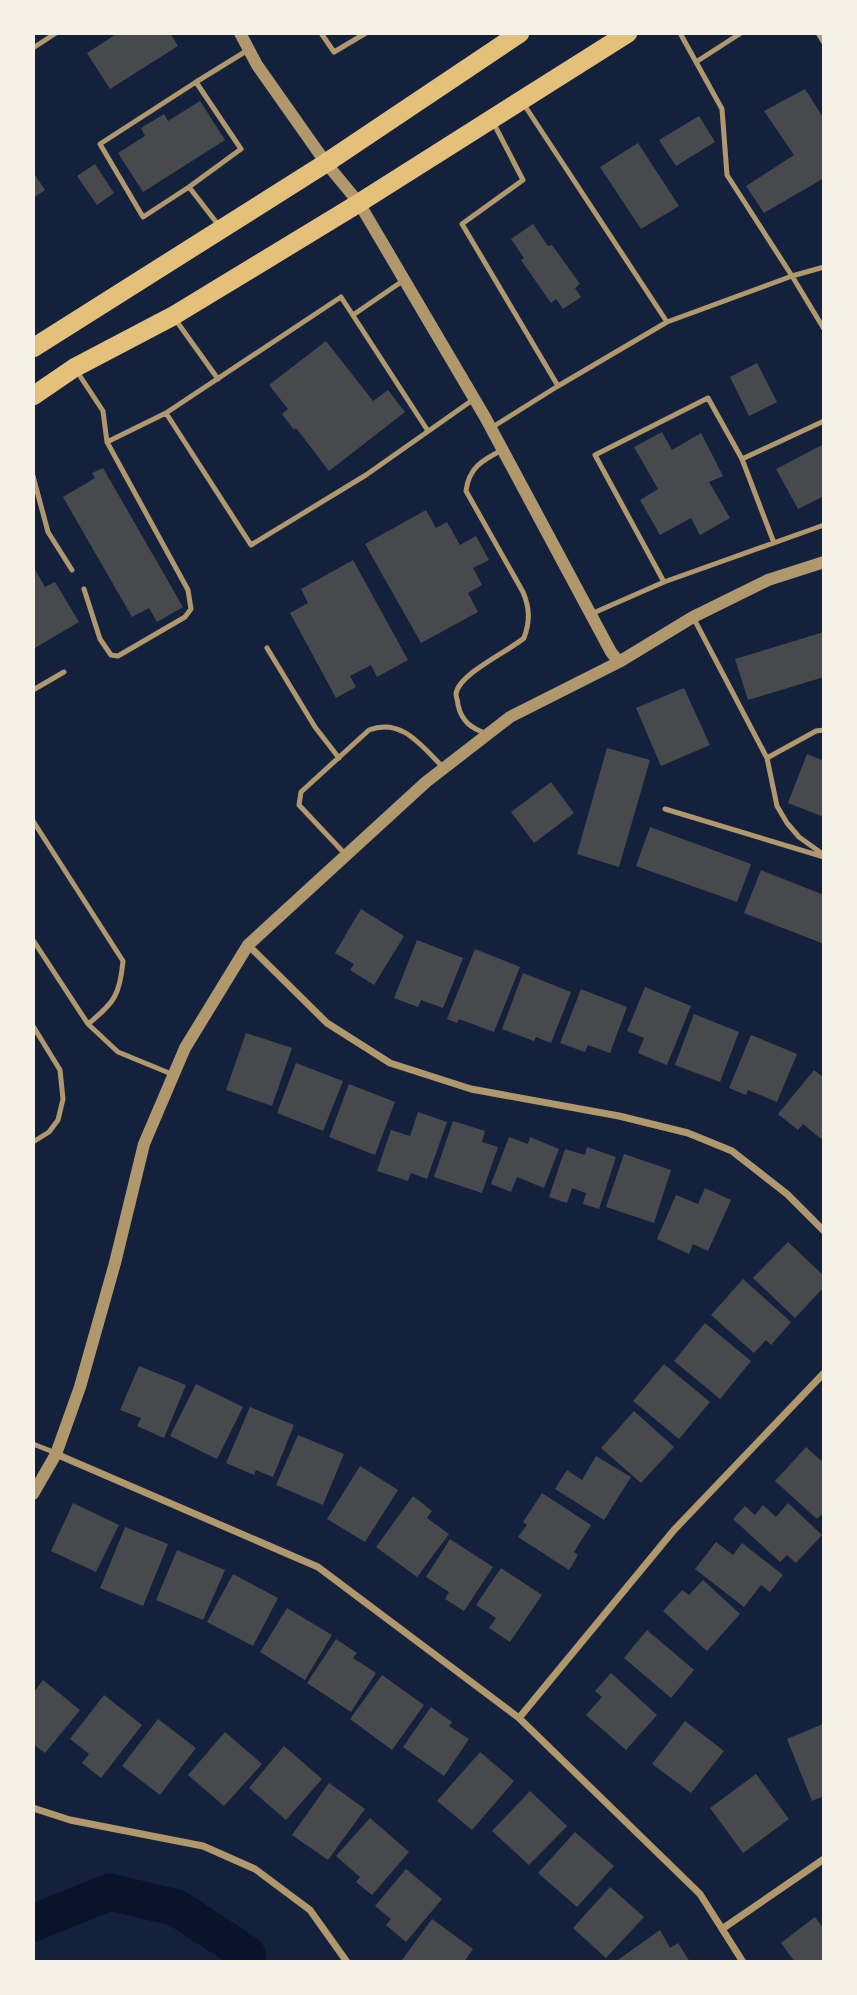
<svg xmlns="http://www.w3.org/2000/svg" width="857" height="1995" viewBox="0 0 857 1995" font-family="'Golos Text',sans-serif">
<rect width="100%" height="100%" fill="#14213d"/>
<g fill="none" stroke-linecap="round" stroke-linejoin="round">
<path stroke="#0b132b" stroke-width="37" d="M33,1923L110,1892L177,1908L247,1954L248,1962"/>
</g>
<path fill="#48494c" d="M118,33H170L178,46L110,89L87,53Z
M805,89L824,119V178L764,213L746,186L794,155L764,111Z
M200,101L225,140L143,192L118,153L145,136L141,128L164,114L168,121Z
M699,116L715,142L676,166L659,140Z
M638,143L679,206L641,229L600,167Z
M95,164L114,193L97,205L77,176Z
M33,172L45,190L33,198Z
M533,224L548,246L552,245L580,284L575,288L581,297L563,309L556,299L551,303L521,260L524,258L511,239Z
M326,341L373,401L388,390L405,412L329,471L296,428L294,430L282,414L288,409L269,385Z
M757,363L777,402L749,416L730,377Z
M662,432L672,450L701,433L723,476L709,482L730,518L700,535L691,518L660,535L640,500L658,489L634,447Z
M824,444V496L798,509L776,469Z
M103,468L183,607L157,622L149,608L132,617L63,497L95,478L92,473Z
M426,510L436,528L447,522L460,545L476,536L489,560L473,568L482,585L468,593L478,612L421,643L365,544Z
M353,560L408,660L377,677L371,665L350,676L356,687L336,698L290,613L308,603L301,589Z
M33,566L45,587L55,582L79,622L33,649Z
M824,632V677L748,700L735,659Z
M684,688L710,745L661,766L636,708Z
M607,748L650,760L619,867L577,854Z
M807,754L824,761V817L788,803Z
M551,782L574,813L534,843L511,812Z
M650,827L751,864L737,902L636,866Z
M761,870L824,895V944L744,913Z
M361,909L404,936L374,985L350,970L354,964L335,953Z
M417,940L463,958L443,1008L421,1000L418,1007L394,998Z
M475,949L520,967L494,1032L459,1019L457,1023L447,1019Z
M523,973L571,992L551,1043L536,1037L534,1041L502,1029Z
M645,987L691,1006L667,1065L638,1053L644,1038L627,1031Z
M581,989L627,1007L610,1053L588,1045L585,1052L560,1043Z
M694,1014L739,1032L720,1082L675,1065Z
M246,1033L292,1048L272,1106L226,1090Z
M751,1035L797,1054L777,1102L748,1090L746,1095L729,1088Z
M296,1063L343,1081L323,1131L277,1113Z
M814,1070L824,1078V1136L821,1139L803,1124L798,1130L778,1114Z
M349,1084L395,1102L375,1155L329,1137Z
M418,1112L447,1122L427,1179L411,1173L408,1181L377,1171L391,1130L410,1136Z
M453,1121L485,1131L482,1142L498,1147L482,1193L434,1177Z
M509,1137L528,1144L530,1137L559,1149L544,1188L517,1177L511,1192L491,1184Z
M587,1147L616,1157L599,1209L583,1204L586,1193L572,1188L567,1203L549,1197L565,1149L585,1155Z
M624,1154L671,1170L654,1223L606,1207Z
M705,1188L731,1200L708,1251L693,1244L689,1254L657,1239L676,1195L698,1204Z
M788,1242L824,1276V1287L795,1318L753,1278Z
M743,1279L791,1322L771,1345L766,1340L754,1353L711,1315Z
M705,1323L751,1361L720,1399L674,1361Z
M664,1364L710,1402L679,1439L633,1401Z
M139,1366L186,1385L164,1438L137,1426L141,1418L120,1410Z
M196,1384L243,1407L217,1459L170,1436Z
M250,1407L294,1425L273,1477L256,1470L254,1475L226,1463Z
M634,1411L674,1447L641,1483L601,1448Z
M298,1435L344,1454L323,1505L276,1485Z
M806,1447L824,1463V1512L817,1519L775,1481Z
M596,1456L631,1477L604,1520L555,1489L567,1470L582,1480Z
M360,1466L398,1490L365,1542L327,1519Z
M542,1493L591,1525L574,1552L578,1555L569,1570L518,1537L527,1525L523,1522Z
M413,1496L432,1511L427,1518L449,1534L417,1577L376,1547Z
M73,1503L119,1525L96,1572L51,1551Z
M788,1503L822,1535L796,1563L787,1555L780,1562L733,1519L745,1506L755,1515L763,1505L776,1517Z
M125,1527L168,1544L143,1606L100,1588Z
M450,1539L493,1567L464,1611L445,1599L449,1592L426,1577Z
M716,1542L733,1555L742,1543L783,1575L770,1592L761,1585L744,1607L695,1569Z
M177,1550L225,1570L203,1620L156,1600Z
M501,1568L542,1595L510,1642L489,1628L496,1618L476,1605Z
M233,1574L278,1598L253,1646L207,1622Z
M703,1580L740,1614L707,1651L663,1611L682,1590L689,1595Z
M287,1608L332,1635L305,1680L260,1652Z
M647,1630L694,1670L671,1698L624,1658Z
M336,1639L357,1653L353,1658L376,1673L351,1712L307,1683Z
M611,1673L657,1715L626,1750L586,1715L602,1697L595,1691Z
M382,1675L424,1705L392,1750L350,1719Z
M43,1680L80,1710L45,1753L33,1744V1693Z
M104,1695L142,1725L101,1778L82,1763L89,1754L70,1739Z
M431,1707L452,1722L449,1726L469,1739L444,1776L403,1747Z
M158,1719L196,1748L160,1795L122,1766Z
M685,1721L724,1751L691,1793L652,1764Z
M823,1724L824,1796L812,1801L787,1739Z
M225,1732L262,1764L224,1806L188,1775Z
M284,1746L322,1779L286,1820L249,1788Z
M480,1752L514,1781L472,1830L437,1801Z
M756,1774L789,1819L743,1853L710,1808Z
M329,1783L365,1809L328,1860L292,1835Z
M530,1791L567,1826L529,1865L492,1831Z
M370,1818L409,1852L372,1895L356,1882L360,1877L336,1856Z
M575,1832L614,1866L577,1907L538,1873Z
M406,1869L442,1899L406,1942L386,1925L391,1919L375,1906Z
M610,1887L644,1917L606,1958L573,1928Z
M815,1917L824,1929V1962H795L781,1943Z
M432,1919L473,1949L464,1962L402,1960Z
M660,1930L670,1948L678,1943L690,1962H615Z"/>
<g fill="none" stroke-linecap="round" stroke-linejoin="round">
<path stroke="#b1986c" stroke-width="5" d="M321,33L334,52L366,33
M680,33L722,109L727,175L792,276L824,267
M818,33L824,43
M33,48L56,33
M696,62L741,33
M523,103L667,322L558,386
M189,187L143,217L100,144L196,82
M220,227L189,187L241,149L196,82L248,50
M353,315L404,280
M175,319L218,379
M667,322L792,276L824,329
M76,370L103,411L107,442L188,590L191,609L185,617L118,656L111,655L100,639L84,589
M491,428L558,386L462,224L523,180L493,122
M428,431L341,297L166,413L251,545L366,475L474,399
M107,442L166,413
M742,459L774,543
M33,476L48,532L72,570
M664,582L595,455L708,398L742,459L824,421
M591,614L664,582L824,525
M693,617L767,758L777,806L787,823L799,837L824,855
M267,648L315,727L339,758
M33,690L64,672
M487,734C471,728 462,722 458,705C458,701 456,697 456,694C458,674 509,651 524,638C530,621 530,609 523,592L466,491C469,467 483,460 502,450
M767,758L816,731L824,730
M665,809L824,857
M33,821L123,961C120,995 114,1003 88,1024L118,1052L174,1075
M346,855L299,805L301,792L369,730C402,717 422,747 444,768
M33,940L88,1024
M33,1026L60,1070L63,1099L58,1120L49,1132L33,1142
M33,1444L56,1453"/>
<path stroke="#b1986c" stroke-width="7" d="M248,945L327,1023L390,1063L471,1089L619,1116L688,1133L732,1151L787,1194L824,1231
M56,1454L318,1567L519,1718L700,1894L743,1962
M519,1718L674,1530L824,1373
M33,1808L70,1820L203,1846L255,1869L310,1910L347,1962
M722,1929L824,1859"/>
<path stroke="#b1986c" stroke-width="12" d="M240,33L257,65L326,163L359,203L485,417L611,652L619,662
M33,1494L56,1454L80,1387L115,1263L144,1144L185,1048L248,945L426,782L510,717L619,662L693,617L768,580L824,562"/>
<path stroke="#e5c07b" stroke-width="19" d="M33,348L326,163L520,33
M33,396L74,368L173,316L359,203L628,33"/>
</g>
<rect width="857" height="1995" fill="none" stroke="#f6f1e7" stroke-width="70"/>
</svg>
